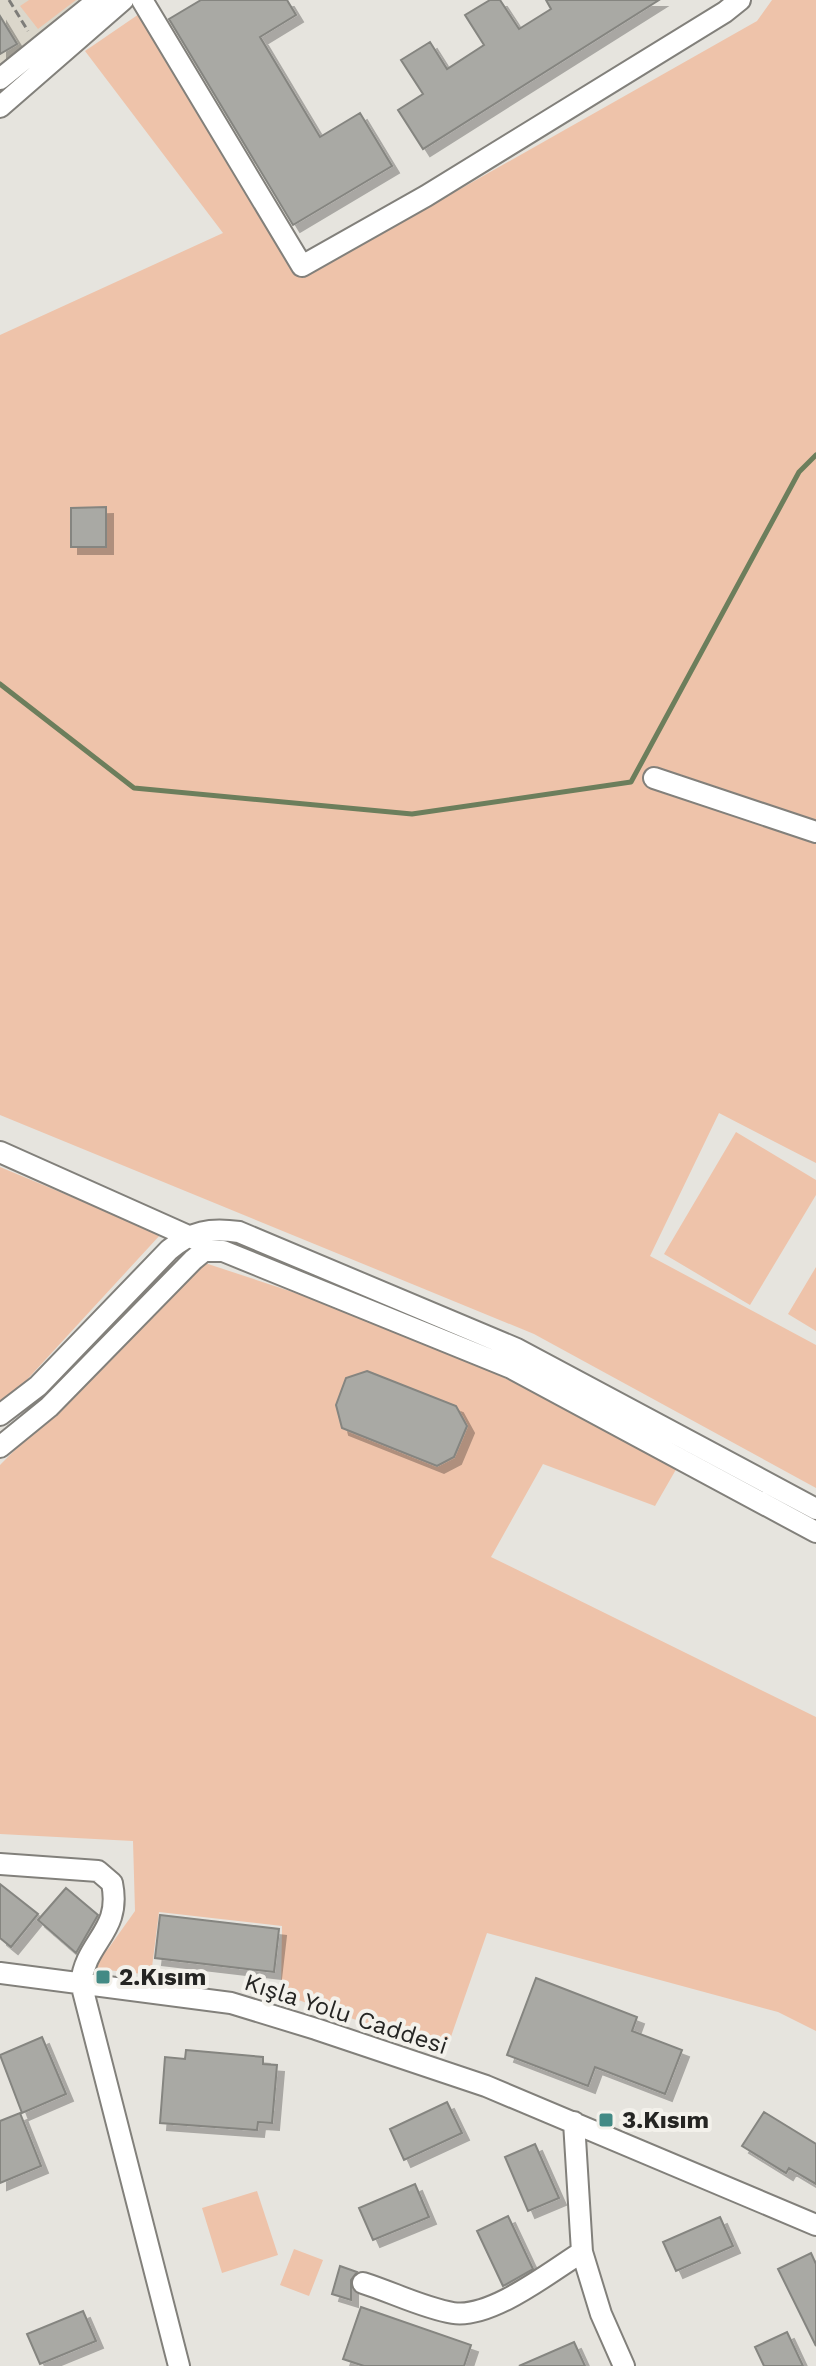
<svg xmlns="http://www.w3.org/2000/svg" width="816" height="2366" viewBox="0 0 816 2366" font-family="'Work Sans',sans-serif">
<defs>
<filter id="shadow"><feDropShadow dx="7" dy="7" stdDeviation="0" flood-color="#0004"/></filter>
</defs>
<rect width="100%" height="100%" fill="#e6e4de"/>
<path fill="#dbd7cb" d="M0,0H129L0,96Z"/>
<path fill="#eec3aa" d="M29,0H76L38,29L20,6Z
M772,0H816V1163L719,1113L650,1256L816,1345V1488L534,1334L0,1115V335L223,233L85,51L142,12L303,278L757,21Z
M736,1132L816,1180V1195L750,1305L664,1254Z
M0,1167L161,1234L0,1409Z
M202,1262L414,1332L678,1466L655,1506L543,1464L491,1557L816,1717V2031L778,2012L487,1933L446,2051L281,1994L282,1926L159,1912L151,1975L91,1968L94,1959L108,1949L135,1911L133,1841L0,1834V1465Z
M816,1267V1331L788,1314Z
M257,2191L278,2255L222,2273L202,2208Z
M294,2249L323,2260L309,2296L280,2285Z"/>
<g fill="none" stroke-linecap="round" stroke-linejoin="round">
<path stroke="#6c7e5c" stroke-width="5" d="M0,684L134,788L412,814L631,782L799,472L816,455"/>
</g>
<path fill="#a9a9a4" stroke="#858580" stroke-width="2" filter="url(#shadow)" d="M201,0H287L296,15L260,37L320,137L360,113L392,166L293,225L169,19Z
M490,0H500L519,29L551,9L546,0H659L423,149L398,110L423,94L401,60L430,42L447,69L484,45L465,15Z
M0,16L17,44L0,54Z
M106,507V547H71V508Z
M367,1371L456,1406L467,1426L454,1457L437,1466L342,1428L336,1405L346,1378Z
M0,1884L38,1914L11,1947L0,1938Z
M66,1888L98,1915L76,1953L38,1920Z
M160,1915L279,1929L274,1972L155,1958Z
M536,1978L637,2017L632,2031L682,2050L665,2094L595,2067L588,2086L507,2055Z
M42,2037L66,2094L22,2113L0,2055Z
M186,2050L263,2057V2064L277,2065L272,2123L258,2122L257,2130L160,2123L165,2057L185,2059Z
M447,2102L462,2133L404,2160L390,2129Z
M764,2112L816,2144V2184L789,2168L786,2173L742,2146Z
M20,2113L41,2166L0,2183V2121Z
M535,2144L559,2198L528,2211L505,2157Z
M415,2184L429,2217L373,2240L359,2208Z
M508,2216L533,2269L503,2286L477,2231Z
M720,2217L733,2246L676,2271L663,2242Z
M811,2253L816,2264V2346L778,2269Z
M340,2266L357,2272L351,2280V2300L332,2294Z
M361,2307L471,2345L464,2366H364L343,2359Z
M83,2311L96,2341L40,2364L27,2334Z
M787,2332L803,2366H764L755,2347Z
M574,2342L585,2366H519Z"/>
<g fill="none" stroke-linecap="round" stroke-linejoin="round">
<defs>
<path id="minor" d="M142,0L302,266L426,196L725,12L740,0
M0,79L98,0
M0,107L123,0
M654,778L816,832
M0,1152L197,1240
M0,1415L38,1386L169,1250C192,1231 210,1228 239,1232L517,1349L816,1509
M0,1447L49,1407L193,1260L204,1251H223L511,1368L816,1532
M0,1864L98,1871L112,1883C122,1932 86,1940 81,1983L179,2366
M0,1973L231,2003L316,2029L486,2086L816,2225
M574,2122L582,2252L601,2314L624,2366
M363,2283C392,2292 423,2308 453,2313C491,2319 550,2272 582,2252"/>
</defs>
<use href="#minor" stroke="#82807b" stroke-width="24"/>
<path stroke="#7e7d79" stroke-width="3" stroke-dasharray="8 4" stroke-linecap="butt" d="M9,0L28,31"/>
<use href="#minor" stroke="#fff" stroke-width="20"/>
</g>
<g fill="#438a85" stroke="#f3f1eb" stroke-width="3">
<rect x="95" y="1969" width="16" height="16" rx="4"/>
<rect x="598" y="2112" width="16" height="16" rx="4"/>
</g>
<g text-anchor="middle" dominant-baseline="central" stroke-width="8" stroke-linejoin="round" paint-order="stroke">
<g font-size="24" font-weight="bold" fill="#252523" stroke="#f3f1eb" text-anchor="start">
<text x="119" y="1977">2.Kısım</text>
<text x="622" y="2120">3.Kısım</text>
</g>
<g font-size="24" fill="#252523" stroke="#f3f1eb">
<text transform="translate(346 2014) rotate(18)">Kışla Yolu Caddesi</text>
</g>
</g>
</svg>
